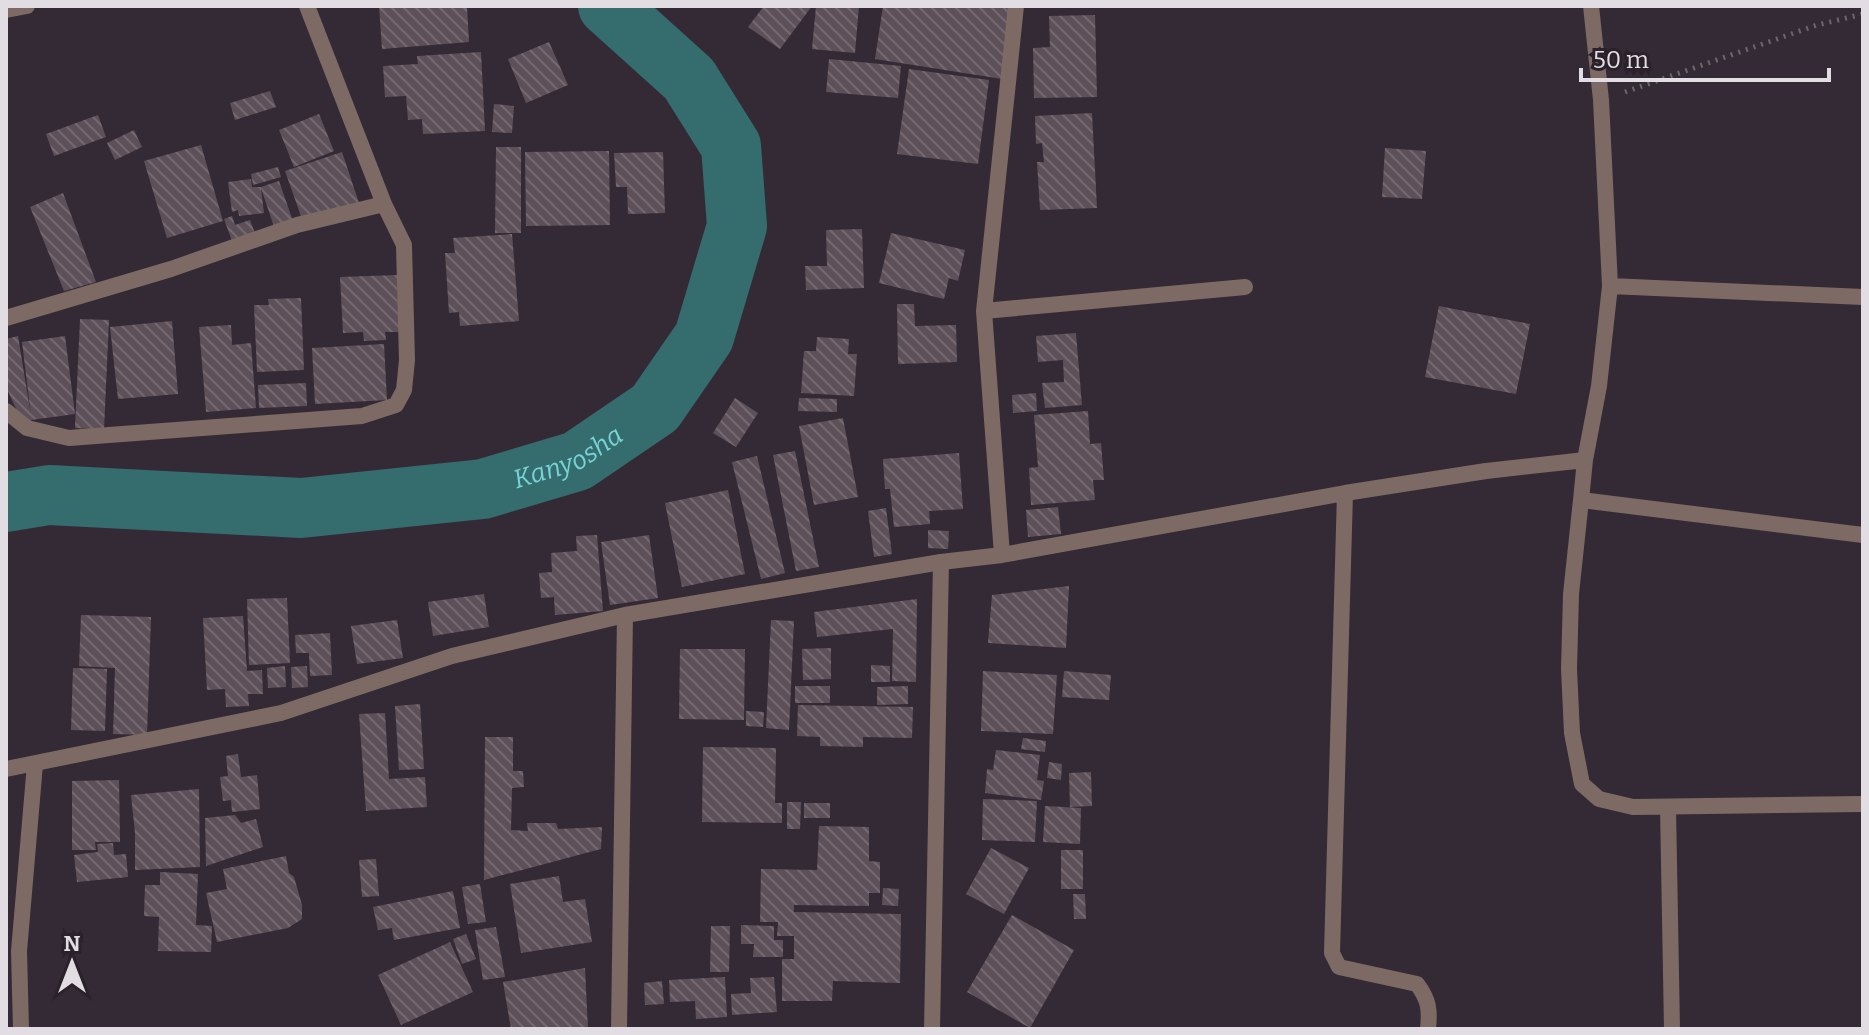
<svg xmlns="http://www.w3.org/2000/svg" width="1869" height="1035" viewBox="0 0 1869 1035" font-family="Bitter,serif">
<defs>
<pattern id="building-back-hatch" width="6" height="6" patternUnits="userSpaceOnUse" patternTransform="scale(2)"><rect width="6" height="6" fill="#5e5059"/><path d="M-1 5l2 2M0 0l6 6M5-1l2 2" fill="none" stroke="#756971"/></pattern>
</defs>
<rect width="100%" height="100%" fill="#342a35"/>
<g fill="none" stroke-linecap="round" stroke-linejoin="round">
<path stroke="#356c6e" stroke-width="60" id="s1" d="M6,502L49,495L301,508L483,489L577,461L655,408L704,337L737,226L731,146L689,79L608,6"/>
</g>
<path fill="url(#building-back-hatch)" d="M379,6H467L469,42L382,49Z
M764,6H812L780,49L748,27Z
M816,6H859L855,53L812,49Z
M883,6H1012L1002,79L875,59Z
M1095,15L1097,97L1034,98L1033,48L1050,47L1049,16Z
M549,42L568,85L526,103L508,59Z
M481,52L485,131L423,134L422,119L408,120L406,96L385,97L383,66L418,64L417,56Z
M829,59L901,66L898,98L826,92Z
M909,69L989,80L978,164L897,154Z
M270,91L276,107L235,120L230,103Z
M494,104L514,106L512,133L492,132Z
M1092,113L1097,208L1040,210L1037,162H1044L1042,143L1036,144L1035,116Z
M319,114L334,151L294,167L279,130Z
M98,115L106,137L54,156L46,134Z
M134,130L142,147L115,160L107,143Z
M201,145L223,221L167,238L144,161Z
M496,147H521V233H495Z
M1385,148L1426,151L1422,199L1382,197Z
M609,151L610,225L526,226L525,152Z
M342,152L359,203L303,222L285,171Z
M663,152L665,213L628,214L627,187H616L614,153Z
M278,167L281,177L253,185L251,174Z
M251,179L252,187H261L279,181L294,224L275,230L261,188L264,213L239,216L238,210L232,212L228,182Z
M63,193L96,282L64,291L30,207Z
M232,216L235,225L250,220L255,233L232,241L224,219Z
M862,229L864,288L806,290L805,266H827L826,230Z
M891,233L965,250L958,281L949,278L944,299L879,283Z
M512,234L519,321L460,326L459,312L449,313L445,253H455L453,238Z
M397,275L399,332H385L386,340L364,341L363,332L343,333L340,277Z
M301,298L304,370L257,372L254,305H269L268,299Z
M897,304H914L915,326L956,325L957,362L898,364Z
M1439,306L1530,324L1516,394L1425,377Z
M80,319L109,320L104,430L75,428Z
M172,321L178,394L118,399L110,327Z
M231,325L232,345L251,343L256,408L206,412L199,327Z
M1076,333L1082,405L1045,408L1042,383L1064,382L1063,360L1038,362L1036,336Z
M18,336L31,416L22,342L65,336L75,414L31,420L32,424L24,426L6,387V339Z
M817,337L849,339L848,354H857L854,396L801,393L804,351H816Z
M384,344L387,400L315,404L312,348Z
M306,383L307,406L259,408L258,385Z
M1036,393L1037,411L1013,413L1012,395Z
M735,398L758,413L736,447L713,433Z
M799,398L837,399V412L798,411Z
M1088,411L1090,444L1101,443L1104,480H1093L1095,500L1031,505L1029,468L1038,467L1034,415Z
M843,418L858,497L814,505L799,426Z
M795,451L819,567L796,571L773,455Z
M959,453L963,509L929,511L930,524L894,527L890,489H885L883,459Z
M757,456L785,573L761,579L732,462Z
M728,490L745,574L682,587L665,503Z
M1058,507L1061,534L1028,537L1026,510Z
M886,508L892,554L874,557L868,511Z
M928,530L949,531L948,549L928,548Z
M597,535L603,611L555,615L554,597L541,598L539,573L552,572L551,553L577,551L576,536Z
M649,535L658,598L610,605L601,542Z
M1069,586L1066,648L988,643L992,595Z
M484,594L489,627L433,636L428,602Z
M287,598L290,663L249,665L247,599Z
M917,599L916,682L892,681L893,629L817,637L814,612Z
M81,615L151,617L147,735L113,734L115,668L79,666Z
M243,616L247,671L262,670L263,694H248L249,706L226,707L225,689L207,690L203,618Z
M397,620L403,658L357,664L351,626Z
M771,620L794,621L789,730L766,728Z
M330,633L332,675L310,676L309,653H296L295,635Z
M831,648V679L803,680L802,649Z
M680,649H745L744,720L679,719Z
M871,665L890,666V682H871Z
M285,666L286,687L268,688L267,668Z
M307,666L308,687L292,688L291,667Z
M73,668L107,669L105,731L71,730Z
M983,671L1057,675L1053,734L981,731Z
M1064,671L1111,675L1109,700L1062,697Z
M795,686H830V703H795Z
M908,686V704L877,705V687Z
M420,704L424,769L399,770L395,706Z
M798,705L913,707L912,738L863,737V747L820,746V737L797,736Z
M746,711L764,712L763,727L746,726Z
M385,713L389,779L425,777L427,807L366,811L359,714Z
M485,737H513V771H523L524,787L512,788L511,830L528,831L527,823H556L558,829L602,827L601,849L484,880Z
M1023,738L1046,741L1045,752L1021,749Z
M703,747L776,748L775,803H782V823L702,822Z
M996,750L1040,755L1037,780L1044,781L1041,800L985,793L987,769L993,770Z
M238,754L241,777L257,775L260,809L232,812L231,800L223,801L220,777L228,776L226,756Z
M1049,762L1062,764L1061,780L1047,778Z
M1091,772L1092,806L1070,807L1069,773Z
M119,780L120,842H95L96,850H72V781Z
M199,789L200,867L135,870V833L131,795Z
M983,799L1037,801L1035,842L982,840Z
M787,802H801L800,829H787Z
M804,803H830V818H804Z
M1045,806L1081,808L1080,844L1043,842Z
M235,815L241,823L256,819L263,847L206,866L205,818Z
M819,826L869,827V861L880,862V893H869V906L794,905V912L901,914L900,983L833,981L832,1001H782V959H794V936H777L778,922H760L761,869L817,870Z
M113,843L114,855L126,854L128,877L77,882L74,855L98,852L97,844Z
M991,848L1029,868L1004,914L966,894Z
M1061,850H1083V889H1061Z
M286,856L289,873L294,877L302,905V919L288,928L217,942L206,893L227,889L223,869Z
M376,859L379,896L362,897L359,860Z
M160,872L198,874L196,925L212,926L211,952L158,951L159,917L144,916L145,885H160Z
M559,876L563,902L585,899L592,942L521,953L510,884Z
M480,884L486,922L468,924L462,887Z
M883,888L899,889L898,906L882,905Z
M453,891L460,928L394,940L392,928L378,930L373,907Z
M1073,894H1085L1086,919H1074Z
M1012,915L1074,950L1030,1028L967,992Z
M741,925L774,926V940H783V957H753L754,944H741Z
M711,926H730L729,972H710Z
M496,927L505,977L483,980L475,930Z
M466,934L476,959L462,964L453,939Z
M450,942L473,992L401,1025L378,975Z
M585,968L588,1029H511L503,982Z
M725,977L727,1017L696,1019L695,1001L670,1002L669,980Z
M774,977L777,1012L732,1015L731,994L751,993L750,978Z
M662,981L664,1004L645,1005L644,983Z"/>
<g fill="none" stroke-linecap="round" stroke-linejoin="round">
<path stroke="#6d656e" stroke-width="5" stroke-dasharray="2 6" stroke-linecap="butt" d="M1625,92L1817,25L1863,14"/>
<path stroke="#7d6a64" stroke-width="16" d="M1591,6L1601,100L1610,286L1599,386L1585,460L1581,500L1571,594L1569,669L1572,733L1582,784L1599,799L1633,807L1863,804
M6,10L27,6
M1610,286L1863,297
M984,311L1245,287
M6,318L171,269L297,225L384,204L307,6
M6,411L27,428L69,438L362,416L396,405L404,390L407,360L404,245L384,204
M1345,493L1332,953L1339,967L1417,984C1429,1000 1430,1010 1428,1029
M1581,500L1863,535
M1002,555L984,311L1016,6
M6,769L281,713L452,656L625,615L941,562L1002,555L1345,493L1486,471L1585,460
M1668,807L1672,1029
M21,1029L19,951L35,764
M619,1029L625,615
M932,1029L941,562"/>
</g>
<g text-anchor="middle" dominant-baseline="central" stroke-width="7" stroke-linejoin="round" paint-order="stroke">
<g font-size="26" font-style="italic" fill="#76d3d6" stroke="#2a212b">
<text stroke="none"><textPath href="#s1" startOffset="570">Kanyosha</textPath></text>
</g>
</g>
<rect width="1869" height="1035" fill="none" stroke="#e2dce3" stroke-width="16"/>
<g transform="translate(72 963)" stroke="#2a212b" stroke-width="6" paint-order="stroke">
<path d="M0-6L14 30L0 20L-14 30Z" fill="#e2dce3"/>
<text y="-12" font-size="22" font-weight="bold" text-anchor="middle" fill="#e2dce3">N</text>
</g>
<path d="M1581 68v12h248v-12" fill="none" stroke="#e2dce3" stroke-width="4"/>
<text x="1593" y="68" font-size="24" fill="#e2dce3" stroke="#2a212b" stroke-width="6" paint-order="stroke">50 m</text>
</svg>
